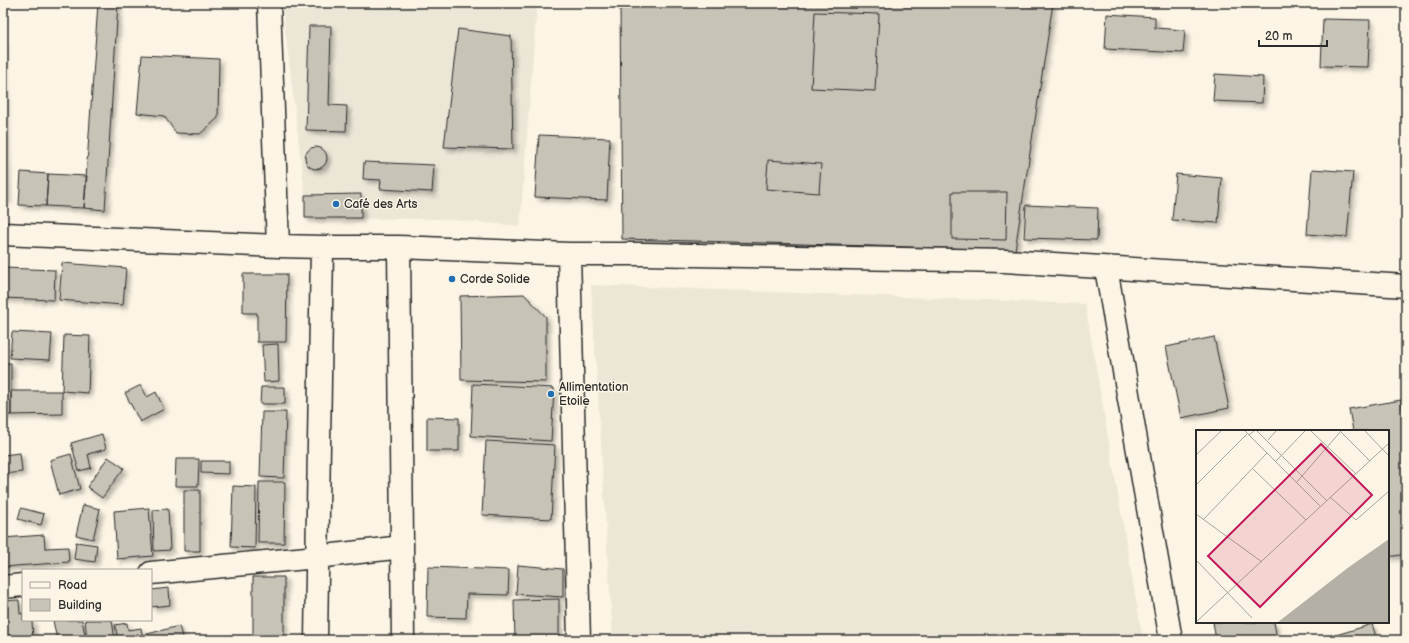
<svg xmlns="http://www.w3.org/2000/svg" width="1409" height="643" viewBox="0 0 1409 643" font-family="'Balsamiq Sans',sans-serif">
<defs>
<filter id="shadow"><feDropShadow dx="3.5" dy="3.5" stdDeviation="2" flood-color="#0004"/></filter>
</defs>
<rect width="100%" height="100%" fill="#fcf5e5"/>
<filter id="ink" filterUnits="userSpaceOnUse"><feTurbulence type="fractalNoise" baseFrequency=".025" numOctaves="2"/><feDisplacementMap in="SourceGraphic" scale="8" xChannelSelector="R" yChannelSelector="G"/><feConvolveMatrix kernelMatrix="1 2 1 2 8 2 1 2 1" color-interpolation-filters="sRGB"/></filter>
<g filter="url(#ink)">
<path fill="#ece6d7" d="M282,3H537L520,226L438,219L305,218V195Z
M591,285L1085,304L1143,640H613Z"/>
<path fill="#c8c3b7" stroke="#2b2b2b" filter="url(#shadow)" d="M98,3H118L105,210L84,208Z
M620,3H1053L1015,250L622,239Z
M815,12L879,14L875,91L811,88Z
M1107,14L1155,17V28L1185,30L1183,53L1105,49Z
M1323,19L1370,20L1368,67L1321,66Z
M309,26H331L329,105L347,106L346,131L306,130Z
M458,29L511,36L513,149L444,147Z
M3,41L7,200H3Z
M142,55L219,59L218,118L200,134L176,133L164,116L137,113Z
M1215,74L1263,77L1262,103L1213,101Z
M539,135L610,138L607,200L535,197Z
M305 158a11 11 0 1 1 22 0a11 11 0 1 1-22 0Z
M768,160L821,164L819,193L766,189Z
M364,162L434,165L432,192L380,189L381,180L363,179Z
M1312,169L1353,172L1347,237L1307,234Z
M21,172L48,174L46,206L19,205Z
M48,174L87,176L84,208L46,206Z
M1176,174L1222,178L1218,223L1172,220Z
M952,192H1007L1006,240L952,239Z
M361,194V218H305V195Z
M1026,205L1098,208L1097,240L1024,238Z
M62,263L126,268L123,305L59,300Z
M3,268L55,270L54,300L3,298Z
M243,274H287L286,342H257V313H243Z
M524,294L546,317V382L461,380L460,296Z
M12,332L52,334L50,360L10,358Z
M64,335L90,336L88,393L62,391Z
M1214,337L1229,408L1181,418L1166,347Z
M278,344L279,381L264,382L262,345Z
M3,363H11V415H3Z
M473,384L554,388L551,441L471,436Z
M141,385L147,397L156,392L164,409L140,422L125,393Z
M261,387H285V404H260Z
M11,391H62V414L11,415Z
M1401,400L1406,433V554L1388,557V431H1353L1349,409Z
M262,412H286L284,478L260,477Z
M427,417L459,418V451H427Z
M102,434L106,449L88,454L91,468L79,471L71,443Z
M486,441L555,445L551,519L482,515Z
M20,453L22,472L3,474V455Z
M71,454L80,489L59,495L50,460Z
M108,457L124,468L102,498L87,487Z
M176,459H199L198,486H175Z
M201,461H229V474L201,473Z
M259,482H285L284,543H258Z
M233,486L256,487L255,548L231,547Z
M184,490H200V551H184Z
M83,505L100,509L93,539L76,535Z
M21,508L44,514L41,525L18,519Z
M149,508L153,556L117,559L114,511Z
M168,509L170,550L154,551L153,510Z
M44,535L45,548L68,547L69,562L3,567V538Z
M76,542L97,545L95,562L74,559Z
M518,565L563,569V597L516,594Z
M428,567L509,570L508,595L467,594L466,618L427,617Z
M253,577H284V640H253Z
M169,588L170,605L151,607V590Z
M559,599V640H515L514,600Z
M19,600L20,614L23,613V620H32L33,640H3V601Z
M53,620H82L86,640H57Z
M85,620H112L115,640H87Z
M1213,622H1274L1277,640H1216Z
M127,623L128,630L141,628L143,640H118L115,625Z
M1372,624L1377,640H1334L1333,636Z
M179,626L183,640H144L143,635Z"/>
<g fill="none" stroke-linecap="round" stroke-linejoin="round">
<defs>
<path id="minor" d="M269,3L278,246
M3,234L278,246L322,247H399L569,254H644L1005,261L1406,286
M399,247L403,640
M569,254L579,640
M1106,268L1171,640
M151,573L317,557L402,547
M3,587L23,585
M316,640L322,247"/>
</defs>
<use href="#minor" stroke="#2b2b2b" stroke-width="25"/>
<use href="#minor" stroke="#fcf5e5" stroke-width="22"/>
</g>
</g>
<g fill="#1f6fb2" stroke="#fcf5e5" stroke-width="1.5">
<circle cx="336" cy="204" r="4"/>
<circle cx="452" cy="279" r="4"/>
<circle cx="551" cy="394" r="4"/>
</g>
<g text-anchor="middle" dominant-baseline="central" stroke-width="3" stroke-linejoin="round" paint-order="stroke">
<g font-size="12" fill="#2b2b2b" stroke="#fcf5e5" text-anchor="start">
<text x="344" y="204">Café des Arts</text>
<text x="460" y="279">Corde Solide</text>
<text x="559" y="387">Allimentation<tspan x="559" dy="14">Etoile</tspan></text>
</g>
</g>
<g transform="translate(1196 430)">
<rect width="193" height="193" fill="#fcf5e5"/>
<path d="M193,109V192H82L153,137Z" fill="#b4b0a5"/>
<path fill="none" stroke="#a8a49b" stroke-width="1" d="M49,1L53,5L58,1M61,1L131,71M115,1L160,44M144,1L174,31M169,1L193,26M53,5L125,77M72,10L80,1M0,25L25,1M79,32L109,1M57,39L110,90M100,53L145,1M0,55L51,4M134,67L160,90L193,61M0,84L66,132M7,90L71,23M0,130L56,188M0,192L193,13"/>
<path fill="#c2185b" fill-opacity="0.15" stroke="#c2185b" stroke-width="2" d="M125,14L176,65L64,177L12,126Z"/>
<rect width="193" height="193" fill="none" stroke="#2b2b2b" stroke-width="2"/>
</g>
<rect width="1409" height="643" fill="none" stroke="#fcf5e5" stroke-width="16"/>
<rect x="8" y="8" width="1393" height="627" fill="none" stroke="#2b2b2b" stroke-width="1.5" filter="url(#ink)"/>
<rect x="22" y="569" width="130" height="52" fill="#fcf5e5" stroke="#a8a49b"/>
<rect x="30" y="582" width="20" height="6" fill="#fcf5e5" stroke="#a8a49b"/>
<text x="58" y="589" font-size="12" fill="#2b2b2b">Road</text>
<rect x="30" y="599" width="20" height="12" fill="#c8c3b7" stroke="#a8a49b"/>
<text x="58" y="609" font-size="12" fill="#2b2b2b">Building</text>
<path d="M1259 40v6h68v-6" fill="none" stroke="#2b2b2b" stroke-width="2"/>
<text x="1265" y="40" font-size="12" fill="#2b2b2b" stroke="#fcf5e5" stroke-width="3" paint-order="stroke">20 m</text>
</svg>
